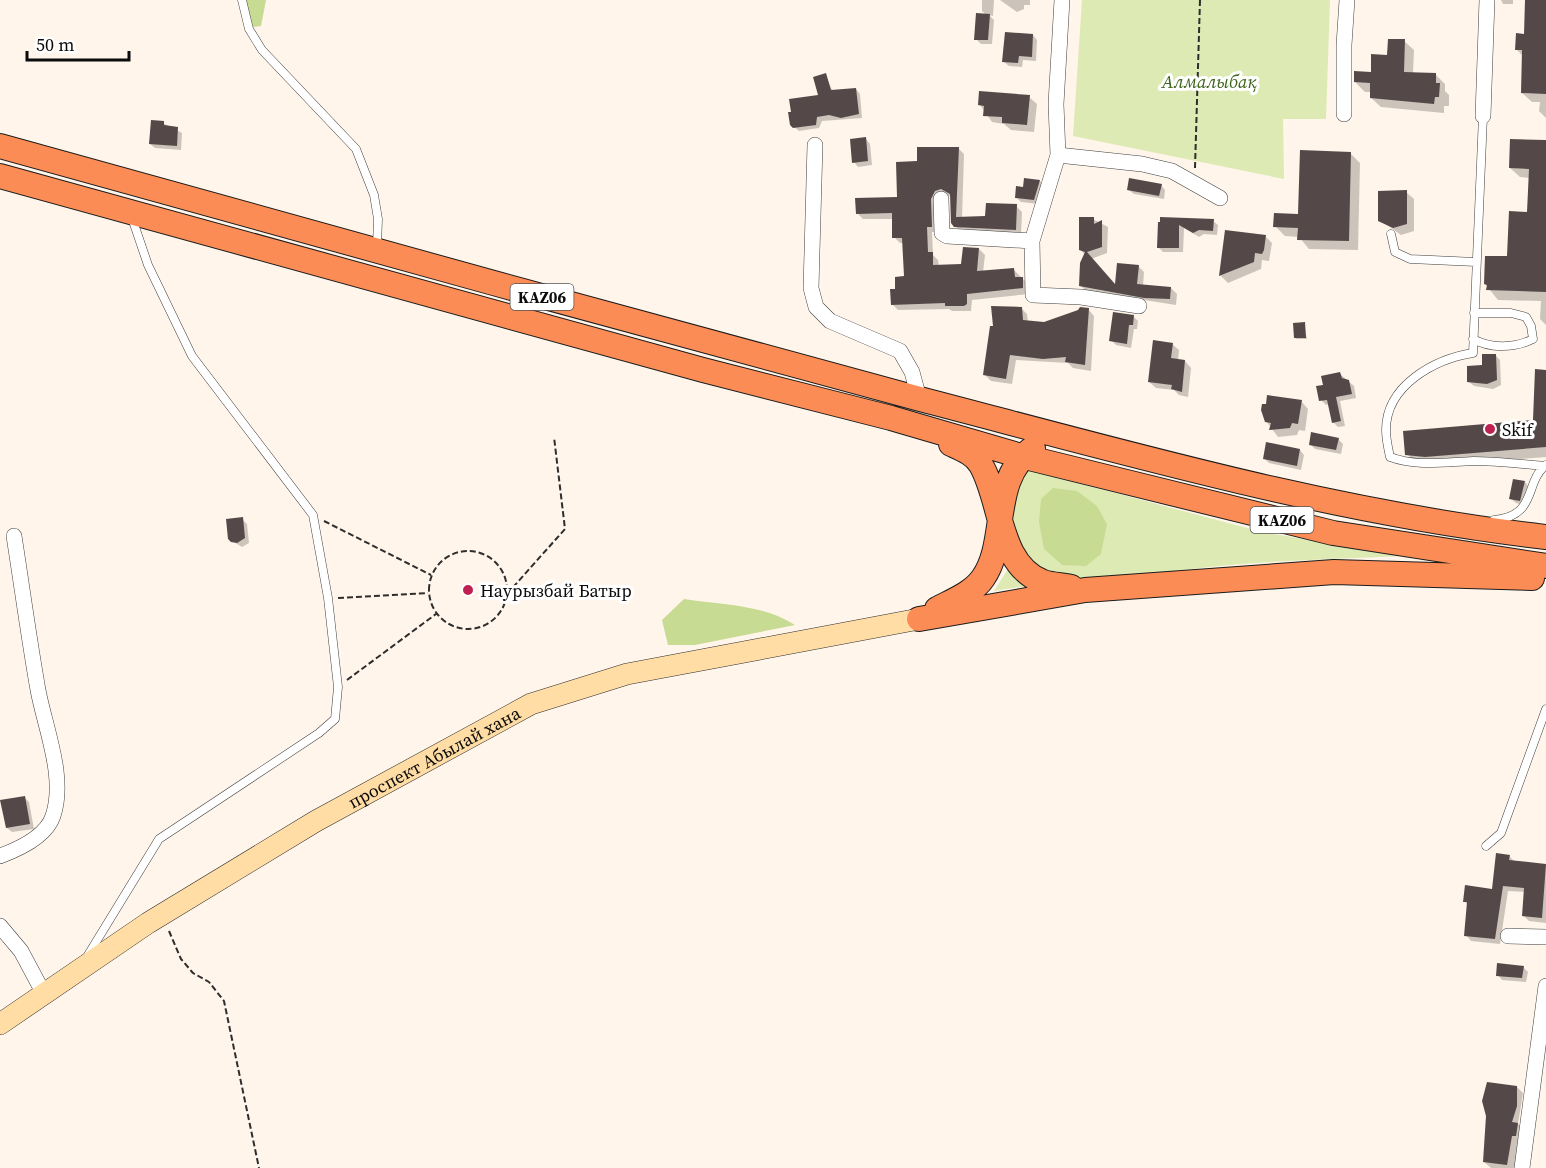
<svg xmlns="http://www.w3.org/2000/svg" width="1546" height="1168" viewBox="0 0 1546 1168" font-family="'Source Serif 4',serif">
<rect width="100%" height="100%" fill="#fff5ea"/>
<path fill="#deeab3" d="M1082,0H1330L1326,119H1283L1284,179L1073,136Z
M1029,470L1262,532L1403,556C1342,559 1281,560 1220,566C1182,569 1094,585 1061,576C1013,563 999,506 1029,470Z
M1008,569L1027,586L994,591Z"/>
<path fill="#c7db92" d="M246,0H266L261,26L253,27Z
M1053,488L1077,491L1097,506L1107,524L1101,554L1086,566L1062,565L1044,549L1039,522L1041,499Z
M684,599C722,605 762,604 795,625L695,645H668L662,620Z"/>
<path fill="#0003" d="M982,0H994L993,16L989,15L994,20L992,44H981L976,39L986,15L982,11Z
M1000,0H1030V5H1024V9L1017,12Z
M1501,0H1513V4H1503Z
M1526,0H1546V118L1539,111L1540,102H1532L1522,93L1523,56L1517,50L1525,35Z
M1033,35L1037,40L1036,61L1023,60L1022,67L1009,66L1004,62Z
M1404,41L1414,50L1413,73L1435,74L1445,84V91L1449,95V106H1444V113L1381,107L1371,98V92H1365L1355,82L1372,73Z
M825,75L833,92L856,89L860,94L862,118L822,121L819,128L799,131L792,125L793,113L820,96Z
M1029,97L1037,104L1034,132L1011,130L1004,124L992,122L980,105Z
M163,123L182,133L181,150L155,148L150,144Z
M866,139L870,144L872,165L858,167L854,162Z
M1546,142V325L1540,319L1541,301L1498,300L1485,284L1509,258L1528,214L1530,178L1520,177L1510,168Z
M958,148L964,154L962,219L987,218L1016,206L1022,212L1021,235L962,232L955,226L951,196H943L938,232H932L933,255L938,260L939,267L962,266L979,249L985,255L983,272L1014,270L1028,284L1029,294L972,300L971,311H952L949,309L898,310L892,304L906,278L904,243H900L894,237L893,219H863L857,213L899,199L918,163Z
M1350,153L1360,163L1358,250L1309,249L1299,237L1285,236L1275,226L1299,215Z
M1025,179L1040,181L1044,186L1039,204L1021,202L1016,197L1024,188Z
M1161,185L1165,190L1164,199L1134,194L1129,190Z
M1406,192L1414,199V231L1401,235L1380,220Z
M1093,219L1108,227L1107,253L1091,259L1116,287L1138,266L1144,272L1143,286L1171,288L1177,294L1176,305L1086,291L1080,285L1085,255L1080,249Z
M1213,221L1218,225L1217,235L1204,234L1199,237L1184,228L1183,252H1163L1158,247L1159,223Z
M1226,231L1265,236L1272,243L1269,261L1262,260L1261,269L1228,283L1221,276Z
M1021,308L1027,314L1028,322L1045,323L1088,309L1094,316L1091,371L1073,368L1068,363L1016,360L1012,384L991,381L985,375Z
M1134,317L1138,321L1137,329H1134L1131,348L1116,345L1111,340Z
M1304,324L1307,339H1297L1295,338Z
M1172,344L1179,350L1178,361H1185L1191,368L1188,397L1179,395L1174,390L1156,388L1149,382Z
M1495,355L1500,360L1501,385L1493,389L1474,386L1469,382Z
M1546,371V457L1435,466L1417,464L1407,454L1535,422Z
M1340,374L1354,386L1356,398L1340,401L1345,426L1338,427L1333,422L1329,404L1326,405L1321,400L1325,386Z
M1301,401L1308,409L1305,431L1299,430L1297,435L1278,437L1266,421Z
M1338,439L1343,444L1341,454L1315,449L1310,444Z
M1300,450L1304,455L1301,470L1269,463L1264,458Z
M1525,482L1529,487L1524,505L1516,503L1511,499Z
M242,519L247,524L249,543L242,547L229,539Z
M24,797L29,802L34,829L12,832L7,828Z
M1509,856L1515,862L1546,865V923L1529,921L1523,915L1526,892L1508,891L1500,944L1471,941L1466,935L1469,906L1464,901L1493,891Z
M1523,967L1528,972L1526,982L1502,980L1498,975Z
M1517,1087L1523,1093L1518,1124L1524,1130L1518,1141L1515,1168H1491L1484,1162Z"/>
<path fill="#544948" d="M1525,0H1546V94L1521,93L1522,50H1515L1516,33L1524,34Z
M976,13L990,14L988,40H974Z
M1005,32L1033,34L1032,57L1019,56L1018,63L1002,62Z
M1388,39H1405L1404,72L1436,73V83H1440L1439,97H1435L1434,104L1370,98V83L1354,82V71L1371,72V54L1387,55Z
M826,73L831,90L856,88L859,114L841,118L829,115L817,117L816,125L793,128L790,125L788,112H791L789,99L818,95L813,77Z
M979,91L1030,95L1027,125L1002,123V117L983,116L984,106L978,105Z
M151,120L164,121V125L178,127L177,146L149,144Z
M866,137L868,161L852,163L850,139Z
M1510,139L1546,140V292L1486,290L1487,285L1484,284L1485,256H1507L1509,211L1527,212L1529,169L1509,168Z
M917,147H959L956,217L985,216L986,203L1017,204L1016,230L954,227L951,223L950,194L941,189L935,191L931,199L932,227H927L928,252H933V265L961,264L963,247L979,248L977,271L1014,268L1015,277H1023V288L967,294V304L964,306H945V303L891,305L890,289H895V277L904,276L902,238H892V213L856,214L855,198L897,197L896,162L917,161Z
M1300,150L1351,152L1349,241L1297,240L1298,228L1273,227L1274,213L1298,214Z
M1024,178L1040,180L1034,200L1015,198L1016,186L1023,187Z
M1129,178L1162,184L1159,196L1127,190Z
M1407,190V224L1393,228L1378,221V191Z
M1079,217H1094V224L1102,220V247L1087,252L1115,284L1117,263L1139,265L1137,284L1171,287L1170,299L1144,298L1079,286L1080,263L1085,252L1079,250Z
M1160,217L1214,219L1213,231L1199,230L1193,233L1179,225V248H1157L1158,222H1160Z
M1225,230L1266,235L1264,250L1262,254L1255,253L1254,262L1219,276Z
M991,306L1022,307L1023,320L1044,322L1078,310L1080,307L1089,308L1085,365L1065,362L1066,357L1043,359L1010,355L1006,379L983,375L990,326H993Z
M1113,312L1134,315L1133,325H1129L1127,344L1109,341Z
M1305,322L1306,338H1294L1293,323Z
M1153,340L1173,343L1171,358L1185,360L1182,392L1171,389L1172,385L1148,382Z
M1482,354H1496L1497,380L1487,384L1467,382V366L1482,365Z
M1535,369L1546,370V447L1425,457L1405,455L1403,431L1533,420Z
M1340,372L1342,378L1349,380L1352,394L1336,397L1341,421L1332,423L1327,400L1319,401L1316,386L1323,385L1321,376Z
M1267,395L1302,400L1298,424L1292,423L1290,428L1269,430L1271,423L1265,422L1261,410L1262,404H1266Z
M1311,432L1339,438L1336,450L1309,445Z
M1266,442L1300,449L1297,466L1263,459Z
M1513,479L1525,481L1520,501L1509,499Z
M243,517L245,538L237,543L231,542L228,539L226,519Z
M25,796L30,824L6,828L0,800Z
M1496,853L1510,855L1509,860L1546,864L1542,918L1522,916L1524,888L1503,886L1495,939L1464,936L1467,902H1463L1465,885L1492,889Z
M1497,963L1524,966L1522,978L1496,976Z
M1487,1082L1517,1086V1106L1512,1122L1518,1123L1516,1136H1512L1507,1165L1483,1162L1486,1116L1482,1101Z"/>
<g fill="none" stroke-linecap="round" stroke-linejoin="round">
<defs>
<path id="service" d="M242,0L249,29L262,50L356,149L374,195L378,219L377,246
M1483,116L1473,353C1435,359 1386,385 1386,430C1386,439 1388,448 1390,457C1417,467 1445,462 1473,461C1496,461 1520,464 1544,466
M1391,234L1395,252L1410,259L1476,262
M1473,339C1491,349 1515,348 1533,339L1531,326L1526,317L1511,313H1474
M1494,520C1538,516 1524,482 1546,465
M1486,846L1501,833L1546,709
M88,955L159,839L319,733L335,719L338,687L328,598L313,515L192,356L148,265L132,218"/>
<path id="minor" d="M1062,0L1056,104L1058,155L1032,241L1033,295L1081,297L1139,306
M1344,114V45L1347,0
M1483,116L1487,0
M815,145L811,288L816,307L830,321L900,351L912,372L919,398
M1058,155L1142,164L1172,171L1220,198
M941,199L942,233L947,236L1032,241
M0,856C19,849 46,837 53,816C66,777 45,728 38,690C29,639 22,587 14,536
M0,926L21,951L44,994
M1508,936L1546,937
M1522,1168L1546,986"/>
<g id="secondary">
<path id="s1" d="M0,1024L148,923L316,821L531,704L627,674L919,619"/>
</g>
<path id="trunk" d="M0,146C306,231 613,317 920,399C1127,453 1334,513 1546,537
M0,176L703,370L891,418L1021,456L1333,533L1546,566
M951,444C962,449 975,454 981,465C1002,501 998,565 1043,582C1052,585 1062,585 1071,587
M937,609C952,601 973,593 983,578C1009,541 989,480 1033,448
M919,619L1085,590L1334,572L1532,578"/>
</defs>
<use href="#service" stroke="#3e3e3e" stroke-width="9"/>
<use href="#minor" stroke="#3e3e3e" stroke-width="16"/>
<use href="#secondary" stroke="#2d2d2d" stroke-width="22"/>
<use href="#trunk" stroke="#1c1c1c" stroke-width="26"/>
<path stroke="#2d2d2d" stroke-width="2" stroke-dasharray="6 3" stroke-linecap="butt" d="M1195,168L1200,0
M324,521L431,575
M429 590a39 39 0 1 1 78 0a39 39 0 1 1-78 0Z
M507,594L565,529L554,437
M338,598L428,593
M347,680L436,614
M169,931L181,959L193,973L209,982L224,1001L259,1168"/>
<use href="#service" stroke="#fff" stroke-width="8"/>
<use href="#minor" stroke="#fff" stroke-width="15"/>
<use href="#secondary" stroke="#ffdda5" stroke-width="21"/>
<use href="#trunk" stroke="#fb8c55" stroke-width="24"/>
</g>
<g fill="#bf2052" stroke="#fff" stroke-width="2">
<circle cx="1490" cy="429" r="6"/>
<circle cx="468" cy="590" r="6"/>
</g>
<g text-anchor="middle" dominant-baseline="central" stroke-width="6" stroke-linejoin="round" paint-order="stroke">
<g fill="#fff" stroke="#545454" stroke-width="1.5">
<rect x="510.5" y="284" width="63" height="26" rx="4.5"/>
<rect x="1250.5" y="507" width="63" height="26" rx="4.5"/>
</g>
<g font-size="16" font-weight="bold" fill="#0b0b0b">
<text x="542" y="297">KАZ06</text>
<text x="1282" y="520">KАZ06</text>
</g>
<g font-size="18" font-style="italic" fill="#3e651a" stroke="#fff">
<text x="1209" y="81">Алмалыбақ</text>
</g>
<g font-size="18" fill="#0b0b0b" stroke="#fff" text-anchor="start">
<text x="1502" y="429">Skif</text>
<text x="480" y="590">Наурызбай Батыр</text>
</g>
<g font-size="18" fill="#0b0b0b" stroke="#fff">
<text stroke="none"><textPath href="#s1" startOffset="510">проспект Абылай хана</textPath></text>
</g>
</g>
<path d="M27 51v9h102v-9" fill="none" stroke="#0b0b0b" stroke-width="3"/>
<text x="36" y="51" font-size="18" fill="#0b0b0b" stroke="#ffffff" stroke-width="4.5" paint-order="stroke">50 m</text>
</svg>
